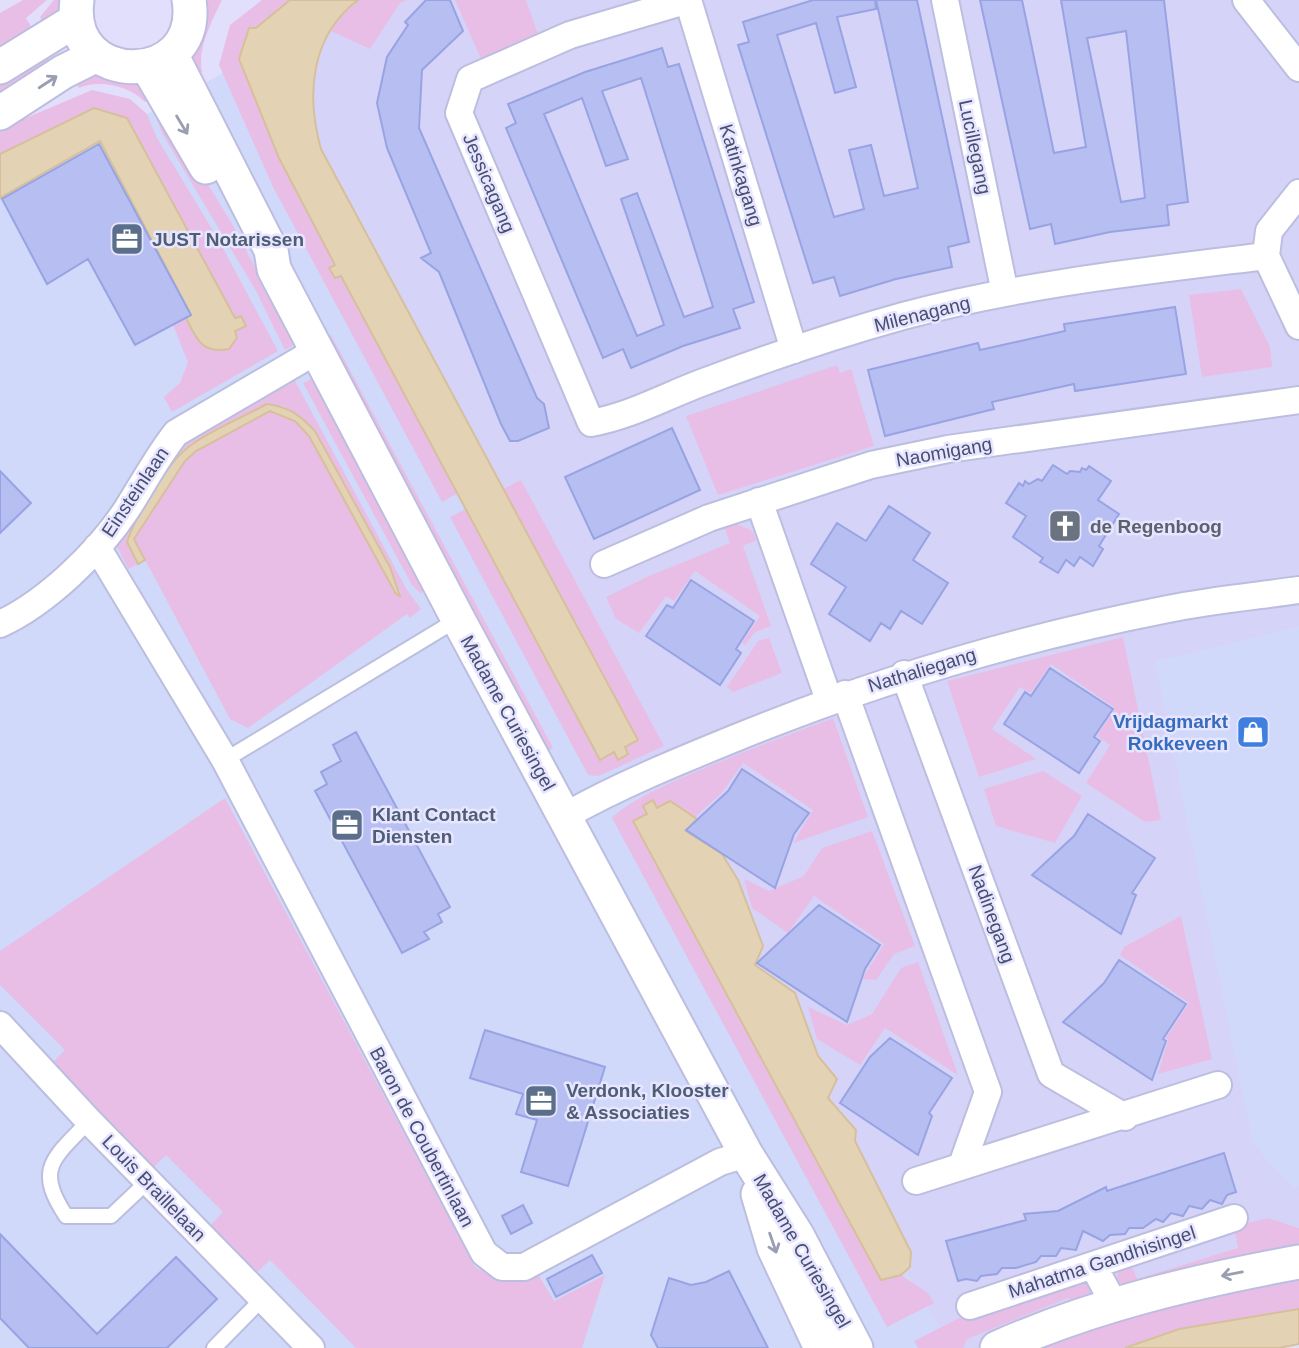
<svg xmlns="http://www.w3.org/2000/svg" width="1299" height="1348" viewBox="0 0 1299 1348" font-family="Helvetica,sans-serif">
<rect width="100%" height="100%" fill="#e2dffc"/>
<path fill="#d5d4f8" d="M316,0H1299V627L1155,662L1293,1188L1299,1185V1329L1192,1348H952L826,1142L265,83Z"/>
<path fill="#d0d9f9" d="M257,55L265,83L826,1142L952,1348H0V193Z
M1299,627V1185L1293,1188L1253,1144L1155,662Z"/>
<path fill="#e8bee6" d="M23,0H47L26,18L36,35L0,57V13Z
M54,0H66L46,29L40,17Z
M208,0H222C212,21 197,49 202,72L193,76L191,55Z
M262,0H290L251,32L279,158L335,265L330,268L341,275L458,493L442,502L273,187L219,65L230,25Z
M358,0H408L400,3L370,49L331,31L336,21Z
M455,0H526L539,37L481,59Z
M43,49L54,69L0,102V74Z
M91,71L136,81L155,97L145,102C130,86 99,79 79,88L72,76Z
M92,90L130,99L147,114L157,138L218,239L278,351L172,412L164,397L180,383L188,362L173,325L186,318C197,339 203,354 229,349L235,331L246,326L241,317L235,319L94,108L0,154V129Z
M160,106L231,222L296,344L285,350L256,291L163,135L153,110Z
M1241,289L1270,347L1272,367L1202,377L1189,295Z
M331,335L553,748L546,752L324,338Z
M837,365L840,373L851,369L874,446L718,495L686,416Z
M315,377L426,585L421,594L412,585L303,383Z
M294,379L407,590L421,609L410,618L407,614L248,728L230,719L134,539L185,461L196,451L270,411L295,421L309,436L396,594L401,593L315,431L284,406L267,404L193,443L127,542L138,564L128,569L115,542L173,447Z
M521,480L664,746L599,776L588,775L450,517L466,509L600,759L615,752L618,759L625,747L638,739L503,489Z
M734,523L751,530L757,540L743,546L771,626L755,632L745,645L742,643L760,616L695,571L674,601L666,596L639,633L616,619L606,597L649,576L730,543L724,526Z
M1123,637L1161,820L1145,822L1086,783L1110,745L1097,736L1115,708L1051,664L1031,693L1020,687L992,729L1036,759L979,777L947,681Z
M769,638L782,673L733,692L727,687L758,641Z
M833,718L868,817L793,843L813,810L743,763L721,794L695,817L670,801L634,821L881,1280L901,1275L928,1293L934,1303L887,1327L612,818C636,789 790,735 833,718Z
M1043,771L1082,796L1055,843L996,826L984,789Z
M225,798L475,1267C500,1281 511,1288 538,1274L554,1301L605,1275L582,1348H356L270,1260L257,1272L211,1225L223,1212L166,1155L154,1167L53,1062L65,1050L0,985V951Z
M872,831L915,946L894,954L876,980L862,979L884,944L814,896L788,933L752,908L744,879L769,891L804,876L822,848Z
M1181,916L1212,1059L1158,1074L1168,1040L1166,1038L1189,1003L1120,955L1124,947Z
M918,962L958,1075L885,1028L860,1065L817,1039L808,1007L847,1025L872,1014L901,968Z
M1268,1218L1299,1228V1253L1132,1287L1120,1283L1117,1278L1119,1268L1131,1265L1137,1279L1238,1248L1235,1233L1240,1231L1239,1225Z
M1299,1273V1309L1179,1329L1125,1348H1022L1126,1312Z
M1087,1279L1094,1289L1084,1305L1068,1298L967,1339L963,1348H918L914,1341L967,1314Z"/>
<path fill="#e4d2b4" stroke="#d6c09b" stroke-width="2" d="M290,0H358C310,36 306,96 321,149L638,740L625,747L628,754L618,760L614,752L600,760L341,276L335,278L329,268L335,265L279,158L239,59L249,28H256Z
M94,108L127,118L235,318L241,316L246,326L235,331L237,338L229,349C202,354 197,340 186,318L191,315L100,141L0,198V154Z
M267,404C289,407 300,415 315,431L390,567L400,596L396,594L309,436L295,421L270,411L196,451L185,461L134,539L145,560L138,564L127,542C137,512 168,460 194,443C216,428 243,417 267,404Z
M653,800L657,808L670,801L697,819L686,831L722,854L738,880L763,946L755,965L795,993L818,1056L837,1079L828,1098L856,1130L855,1141L911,1252L910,1267L901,1275L881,1280L633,821L647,814L643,806Z
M1299,1309V1344L1279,1348H1125L1179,1329Z"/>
<path fill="#b7bef1" stroke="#98a3e3" stroke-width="2" fill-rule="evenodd" d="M426,0H450L463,31L422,70L419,128L537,398L544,404L549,428L518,441H510L501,424L439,272L421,258L431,253L387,148L377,103L387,57L408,25L405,22Z
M813,0H875L876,9L837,17L856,87L835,93L816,23L777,35L834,217L864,209L849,150L871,145L884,196L918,188L876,0H917L969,242L948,247L952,267L896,279L840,296L834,277L813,283L738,45L749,42L743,22Z
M980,0H1022L1054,153L1086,147L1061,0H1164L1188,202L1167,205L1169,225L1110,232L1055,244L1051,224L1030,229ZM1126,31L1145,198L1121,202L1087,38Z
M662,48L668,67L679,64L754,302L733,309L740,328L683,346L631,368L623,349L603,358L506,128L516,123L508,104L585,72ZM641,78L713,307L684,317L637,193L621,199L664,325L637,336L544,114L582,98L606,166L628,159L602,91Z
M99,144L191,315L135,345L88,259L47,284L2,199Z
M1175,307L1186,374L1075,391L1074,384L992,402L994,409L885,436L868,370L978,343L980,350L1065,331L1064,324Z
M672,428L700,490L594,539L565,477Z
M1053,465L1067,474L1070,471L1080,472L1082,468L1086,470L1089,466L1111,481L1098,500L1119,514L1099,546L1103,549L1093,566L1080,557L1074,566L1066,560L1058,573L1040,562L1043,558L1013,537L1026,516L1006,503L1019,483L1023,486L1025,481L1029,484L1038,479L1042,481Z
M0,471L31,503L0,533Z
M889,506L930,533L913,560L948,583L922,624L901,611L890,629L881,623L870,641L829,614L846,587L811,564L837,523L866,541Z
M691,580L754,621L736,649L741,653L720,685L646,636L667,605L673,608Z
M1050,668L1113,709L1094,737L1100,741L1079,773L1004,724L1025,692L1031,696Z
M356,732L450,907L438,914L442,922L424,932L429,939L402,953L315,791L327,784L321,772L341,761L333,745Z
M742,769L809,813L794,834L775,888L686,830L728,791Z
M1088,814L1155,858L1132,893L1136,895L1121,934L1032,875L1074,836Z
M819,905L880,945L865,969L847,1022L757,963Z
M1119,960L1186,1004L1163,1039L1166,1041L1152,1080L1063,1022L1104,983Z
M485,1030L605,1067L568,1186L521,1172L537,1120L516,1114L523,1094L470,1078Z
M890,1038L952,1078L929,1113L932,1116L918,1155L840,1103L870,1057Z
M1224,1153L1236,1192L1227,1195L1222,1204L1210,1200L1202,1209L1189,1206L1183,1216L1171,1213L1163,1222L1156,1219L1143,1228H1129L1125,1234L1110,1235L1103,1241L1083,1231L1076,1250L1061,1248L1056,1256H1041L1036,1262L1016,1268H1002L997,1274L981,1276L977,1281L966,1279L958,1281L946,1241L1026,1220L1024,1214L1058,1211L1106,1187L1107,1191Z
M523,1205L532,1223L511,1234L502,1216Z
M0,1234L97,1334L176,1257L217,1299L167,1348H29L0,1318Z
M592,1255L602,1273L556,1297L547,1279Z
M729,1271L768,1348H658L651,1335L669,1278L691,1285L706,1282Z"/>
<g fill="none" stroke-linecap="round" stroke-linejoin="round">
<defs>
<path id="service" d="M225,760L458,619
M89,1121C54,1158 34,1168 66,1216H111L147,1182
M214,1348L263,1298"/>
<path id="minor" d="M688,0L570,35L470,79L459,113L591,423C630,416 664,397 701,383C767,358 835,335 903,316C1022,284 1144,271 1266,256
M688,0L794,350
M945,0L1005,293
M1246,0L1299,68
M1299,193L1269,231L1266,256L1299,326
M759,501L829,700
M97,547L225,760L484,1253L502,1267H524L720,1162L746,1154
M604,564L709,518L871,465L948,449L1299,400
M0,624C46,603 99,552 127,509C143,484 157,457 176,433L316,351
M904,674L1051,1074L1125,1117
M845,694L988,1092L962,1165
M565,816C620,785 679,761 738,737C878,680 1020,638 1168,609C1211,600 1256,596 1299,590
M0,1025L89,1121L311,1348
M916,1181L1218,1085
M1093,1265L1114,1304
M970,1306L1234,1218"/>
<path id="tertiary" d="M77,0C65,90 203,88 189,0
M171,54L271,250L274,269L458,619L746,1154L797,1235L856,1348
M147,66L206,167
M0,67L76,20
M0,113L63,72L97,55
M758,1194L774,1248L821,1348
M997,1348C1093,1305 1196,1281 1299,1262"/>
</defs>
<use href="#service" stroke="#bcbedf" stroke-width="18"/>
<use href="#minor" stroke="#bcbedf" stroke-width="30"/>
<use href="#tertiary" stroke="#bcbedf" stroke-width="37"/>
<use href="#service" stroke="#fff" stroke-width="14"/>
<use href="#minor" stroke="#fff" stroke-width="26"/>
<use href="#tertiary" stroke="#fff" stroke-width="33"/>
</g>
<defs><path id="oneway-shaft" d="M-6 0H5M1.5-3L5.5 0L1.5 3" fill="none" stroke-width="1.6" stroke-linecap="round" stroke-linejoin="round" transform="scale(1.75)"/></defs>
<g stroke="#9a9eb1">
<use href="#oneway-shaft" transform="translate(48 82) rotate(-33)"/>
<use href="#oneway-shaft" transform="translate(182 125) rotate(59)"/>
<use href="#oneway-shaft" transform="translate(773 1243) rotate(71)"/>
<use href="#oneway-shaft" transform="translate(1232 1274) rotate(169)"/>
</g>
<defs>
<symbol id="office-square" viewBox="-11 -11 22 22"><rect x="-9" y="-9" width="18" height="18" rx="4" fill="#5c6f8a" stroke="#e7e5ff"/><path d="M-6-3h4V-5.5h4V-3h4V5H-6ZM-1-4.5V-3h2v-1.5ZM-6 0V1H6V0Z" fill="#fff"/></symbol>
<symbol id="church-square" viewBox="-11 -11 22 22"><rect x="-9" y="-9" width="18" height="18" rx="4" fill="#6b7280" stroke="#e7e5ff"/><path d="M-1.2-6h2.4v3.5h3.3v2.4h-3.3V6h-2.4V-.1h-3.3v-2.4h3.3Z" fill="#fff"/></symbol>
<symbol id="shop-square" viewBox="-11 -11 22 22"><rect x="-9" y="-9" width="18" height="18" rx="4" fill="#3f7fe0" stroke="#e7e5ff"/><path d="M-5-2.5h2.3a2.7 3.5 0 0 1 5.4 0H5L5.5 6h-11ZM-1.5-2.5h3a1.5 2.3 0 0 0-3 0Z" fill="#fff"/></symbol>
</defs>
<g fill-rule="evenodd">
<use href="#office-square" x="108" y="220" width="38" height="38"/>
<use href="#church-square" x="1046" y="507" width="38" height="38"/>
<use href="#shop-square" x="1234" y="713" width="38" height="38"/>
<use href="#office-square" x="328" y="806" width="38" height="38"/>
<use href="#office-square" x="522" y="1082" width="38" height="38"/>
</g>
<g text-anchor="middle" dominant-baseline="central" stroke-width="5" stroke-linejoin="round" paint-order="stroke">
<g font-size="19" fill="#474f71" stroke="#e7e5ff">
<text transform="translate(975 147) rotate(78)">Lucillegang</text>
<text transform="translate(741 175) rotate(73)">Katinkagang</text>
<text transform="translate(489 183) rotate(67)">Jessicagang</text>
<text transform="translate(922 314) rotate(-14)">Milenagang</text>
<text transform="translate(944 452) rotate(-10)">Naomigang</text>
<text transform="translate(135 492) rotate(-56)">Einsteinlaan</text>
<text transform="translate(922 670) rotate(-17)">Nathaliegang</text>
<text transform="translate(508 713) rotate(61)">Madame Curiesingel</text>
<text transform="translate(992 914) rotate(70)">Nadinegang</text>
<text transform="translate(422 1137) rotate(62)">Baron de Coubertinlaan</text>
<text transform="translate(154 1188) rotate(46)">Louis Braillelaan</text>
<text transform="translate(802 1251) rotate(60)">Madame Curiesingel</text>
<text transform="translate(1102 1262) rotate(-18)">Mahatma Gandhisingel</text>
</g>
<g font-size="19" font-weight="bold" fill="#4e5e75" stroke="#e7e5ff" text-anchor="start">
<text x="152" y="239">JUST Notarissen</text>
<text x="372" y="814">Klant Contact<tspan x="372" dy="22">Diensten</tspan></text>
<text x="566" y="1090">Verdonk, Klooster<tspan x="566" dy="22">&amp; Associaties</tspan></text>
</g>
<g font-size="19" font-weight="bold" fill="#5b616d" stroke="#e7e5ff" text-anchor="start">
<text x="1090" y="526">de Regenboog</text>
</g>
<g font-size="19" font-weight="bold" fill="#366cbe" stroke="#e7e5ff" text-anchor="end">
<text x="1228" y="721">Vrijdagmarkt<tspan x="1228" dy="22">Rokkeveen</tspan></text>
</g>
</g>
</svg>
